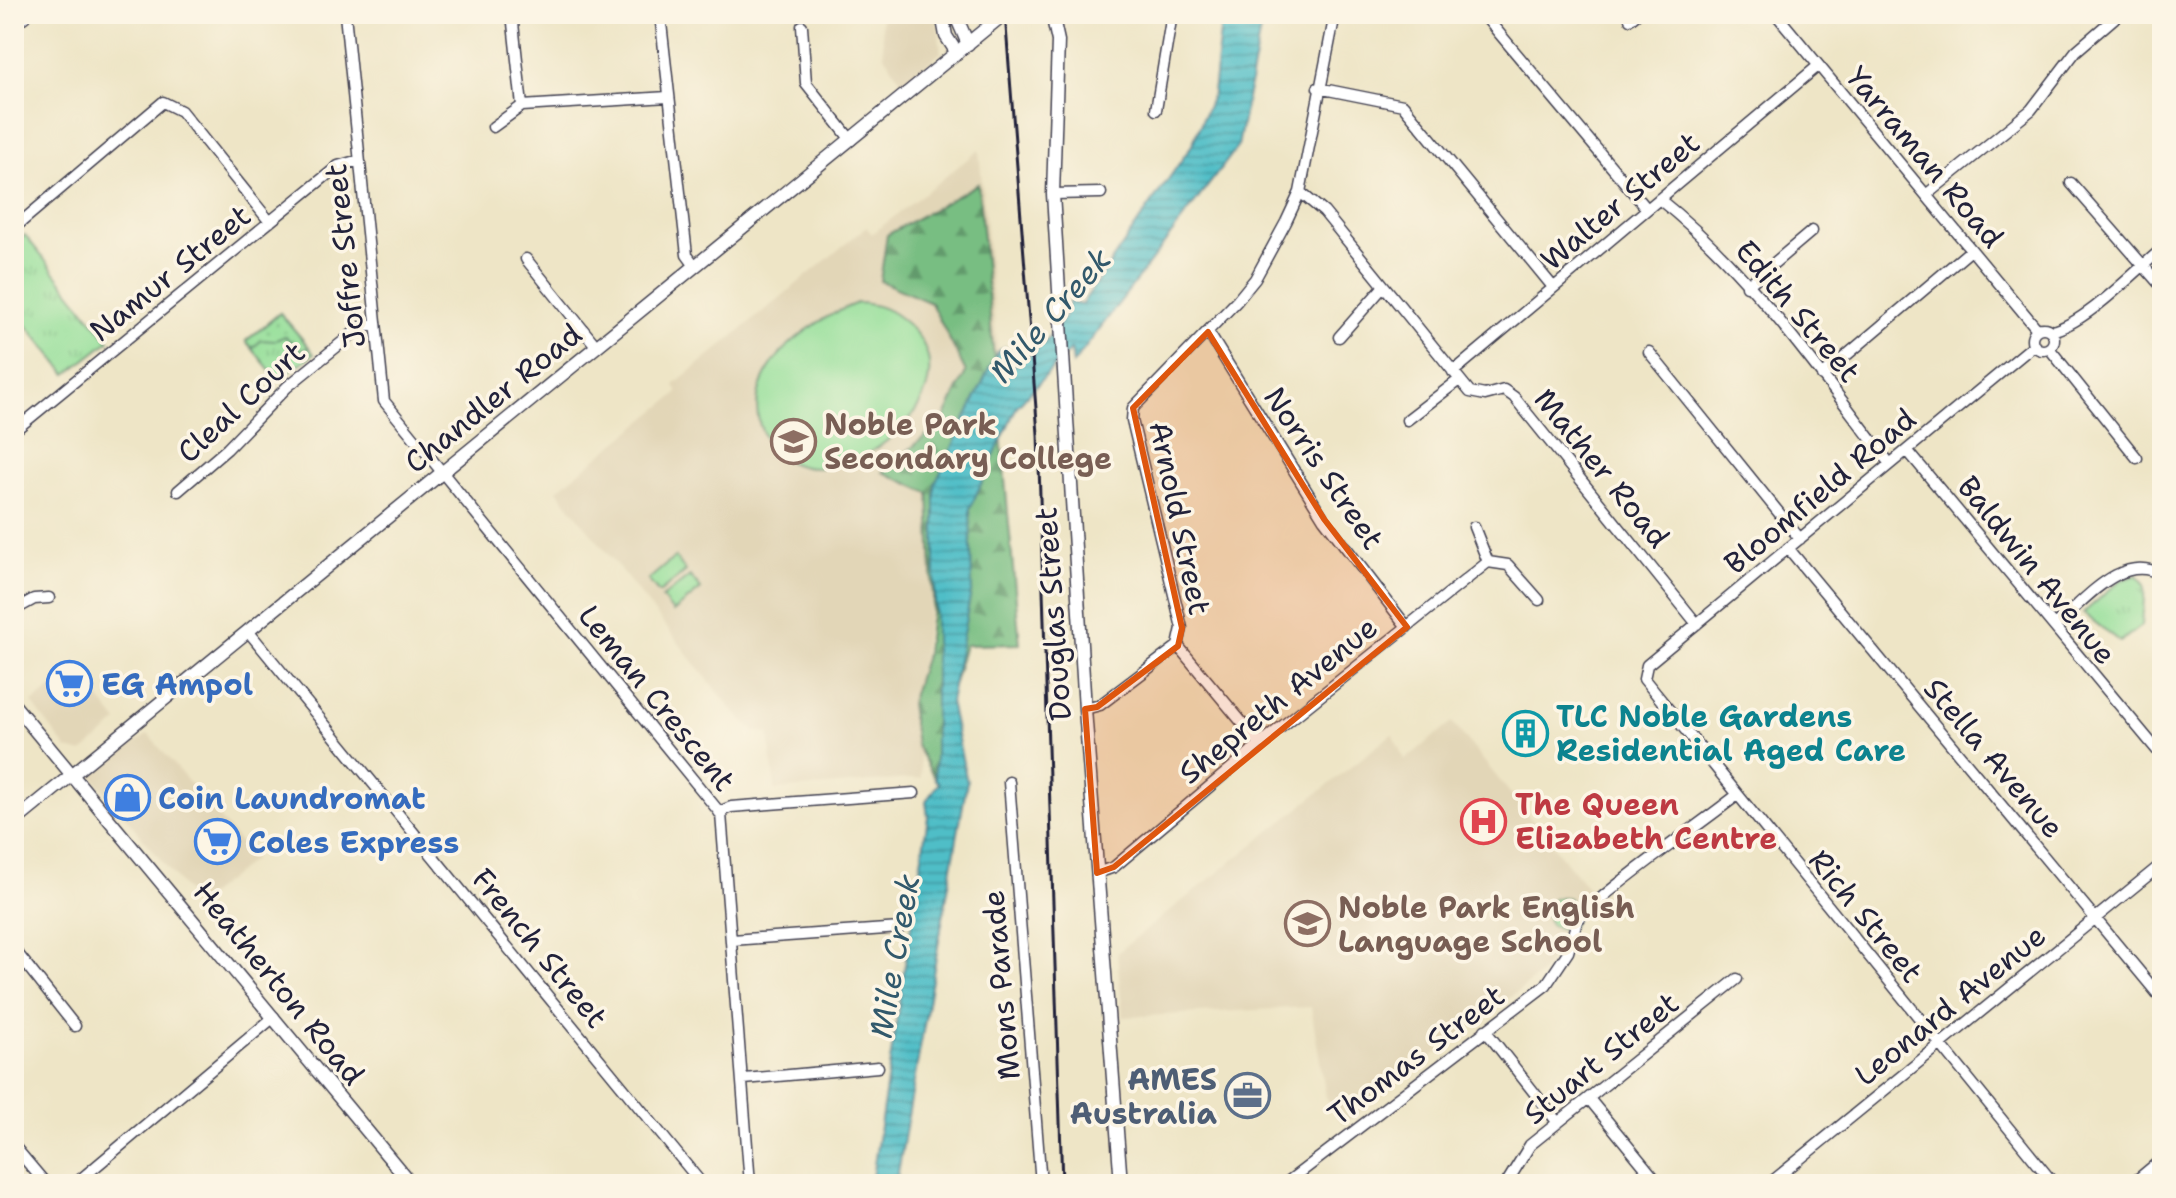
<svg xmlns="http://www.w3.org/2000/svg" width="2176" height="1198" viewBox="0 0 2176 1198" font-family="'Shantell Sans',sans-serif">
<defs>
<pattern id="forest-firs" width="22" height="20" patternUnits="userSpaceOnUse" patternTransform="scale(2)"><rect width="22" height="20" fill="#78be82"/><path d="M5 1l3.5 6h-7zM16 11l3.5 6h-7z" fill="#629a6c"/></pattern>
<pattern id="park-tufts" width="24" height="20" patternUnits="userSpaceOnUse" patternTransform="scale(2)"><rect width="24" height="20" fill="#95df9a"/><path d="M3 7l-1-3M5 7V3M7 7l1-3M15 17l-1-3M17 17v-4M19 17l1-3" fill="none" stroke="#80bf86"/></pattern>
<pattern id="garden-dots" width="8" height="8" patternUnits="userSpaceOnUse" patternTransform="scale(2)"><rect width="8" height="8" fill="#95df9a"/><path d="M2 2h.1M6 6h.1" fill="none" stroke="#80bf86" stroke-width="1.8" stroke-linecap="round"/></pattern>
<pattern id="water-rules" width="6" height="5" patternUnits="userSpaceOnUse" patternTransform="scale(2)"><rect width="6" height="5" fill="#50bec7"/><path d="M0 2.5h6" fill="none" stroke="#429aa3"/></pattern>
</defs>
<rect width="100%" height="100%" fill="#fcf5e5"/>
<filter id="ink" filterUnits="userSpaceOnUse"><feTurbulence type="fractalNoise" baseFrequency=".0125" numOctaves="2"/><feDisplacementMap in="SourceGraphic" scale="16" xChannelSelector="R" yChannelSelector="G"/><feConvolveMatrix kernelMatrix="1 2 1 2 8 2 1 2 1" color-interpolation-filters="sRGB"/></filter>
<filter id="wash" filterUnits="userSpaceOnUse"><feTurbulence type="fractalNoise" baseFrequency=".006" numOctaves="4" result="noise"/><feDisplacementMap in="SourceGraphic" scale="32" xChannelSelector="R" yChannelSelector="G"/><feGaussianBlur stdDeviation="1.8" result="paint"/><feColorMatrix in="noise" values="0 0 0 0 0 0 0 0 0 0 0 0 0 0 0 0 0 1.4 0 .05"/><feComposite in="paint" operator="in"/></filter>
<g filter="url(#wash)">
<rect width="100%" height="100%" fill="#eee5c6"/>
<path fill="#e2d6b7" d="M881,14H937L941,53L903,83L884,55Z
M979,150L999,365L945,498L916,700L921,778L775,790L769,733L754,731L733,711L557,490L678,393L674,385L866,227L872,234Z
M77,670L118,722L82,753L67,749L32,703Z
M1452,722L1591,892L1568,912L1559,947L1541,974L1343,1124L1326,1097L1311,1007L1123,1017L1117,953L1392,734L1405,760Z
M148,734L254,859L197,904L92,776Z"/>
<path fill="#95df9a" stroke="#5c806a" stroke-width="2" d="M857,303C878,304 890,309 906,323C973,381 881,469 816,468C796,468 775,458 766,440C732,376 805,323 857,303Z
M675,557L686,571L659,593L648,580Z
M690,576L701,589L673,612L662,598Z"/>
<path fill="url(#forest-firs)" stroke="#4d705e" stroke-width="2" d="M978,184L1020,644L965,645L949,700L939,780L935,779L916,745L910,704L926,652L933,600L929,493L883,472L943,421L966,372L931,303L880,281L887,235Z"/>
<path fill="url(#park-tufts)" stroke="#5c806a" stroke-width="2" d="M25,235L109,341L67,374L14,310V244Z
M280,313L314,354L278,380L246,341Z
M2137,575L2145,584L2142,625L2120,642L2083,613L2121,580Z
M1561,897L1568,898L1579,911L1569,931L1550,925L1546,914L1553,899Z"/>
<path fill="url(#garden-dots)" stroke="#5c806a" stroke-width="2" d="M280,313L309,347L300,351L285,336L274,341L262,340L252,348L246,341Z"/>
<path fill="url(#water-rules)" stroke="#397081" stroke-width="2" d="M1222,14H1263L1238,146L1073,364L1071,349L1017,406L970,508L972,587L950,702L967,782L896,1184H871L928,817L926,801L939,783L935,779V484L997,352L1005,347L1015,366C1035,354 1067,325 1069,301L1081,305L1192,145L1213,93Z"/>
</g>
<g filter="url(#ink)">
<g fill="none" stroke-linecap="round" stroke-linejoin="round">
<defs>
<path id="minor" d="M345,14L384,401L721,814L750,1184
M512,14L522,106
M660,14L687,255L695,266
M1483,14L1647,209
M1776,14L2037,329
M1630,19L1636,14
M14,25L28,14
M802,26L806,83L851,140
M1318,88L1403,105L1553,287
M1156,110L1172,14
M493,127L522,106L668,97
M2071,183L2162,287
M1300,192L1324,212L1470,392L1485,395L1504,390L1514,397L1697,624
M1053,194L1101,193
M1926,195L2031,110L2076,51L2119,14
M1659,199C1750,271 1820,373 1890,464
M14,228L163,102L181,111L270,222
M526,259L597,347
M1747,286L1812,231
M2032 339a11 11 0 1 1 22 0a11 11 0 1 1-22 0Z
M2051,331C2085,324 2134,272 2162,249
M1208,332L1324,519L1407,627
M1339,337L1384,286
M2034,345L1647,665L1644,679L2054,1184
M2049,348L2137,458
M1649,352L1800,539
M1453,372L1818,66
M1822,376L1971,250
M1407,420L1459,380
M14,431L338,166L359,160
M1907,450L2162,756
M178,491L227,449L287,387L361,327L376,323
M1474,527L1488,562L1508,565L1539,600
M1788,548L2162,999
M14,610L34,599L49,598
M2055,625C2085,601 2122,551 2162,575
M248,631L702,1184
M1178,646L1260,744
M1085,709L1100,705L1178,646L1182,628L1132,420L1133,408L1237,301L1255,279L1286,222L1300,192L1335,14
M1009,782L1041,1184
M719,812L731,807L914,793
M1097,873L1114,867L1260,744L1488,562
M732,940L900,928
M14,949L75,1026
M1485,1030L1558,1123
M744,1079L878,1067
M1590,1100L1659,1184
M14,1146L46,1184
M75,1184L274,1017
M1285,1184L1546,985L1568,952L1577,921L1585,912C1633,869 1686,835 1736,796
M1506,1184L1530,1145L1737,979
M1769,1184L2162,864
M2132,1184L2162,1159"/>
<path id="major" d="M942,14L946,36L957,53
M955,14L968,44
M1052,14L1058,41L1053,194L1085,709L1121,1184
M1061,15L1062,14
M14,705L411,1184
M14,822L1004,14"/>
</defs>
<use href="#minor" stroke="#413f50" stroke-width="13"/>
<use href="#major" stroke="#413f50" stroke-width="15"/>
<use href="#minor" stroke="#fff" stroke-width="10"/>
<use href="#major" stroke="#fff" stroke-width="12"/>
<path stroke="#22223b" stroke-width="3" d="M1005,14L1038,434L1062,1184"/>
</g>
</g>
<path fill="#de560e" fill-opacity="0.2" stroke="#de560e" stroke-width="6" stroke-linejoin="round" d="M1208,332L1324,519L1407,627L1114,867L1097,873L1085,709L1097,707L1178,646L1182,628L1133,408Z"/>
<defs>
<symbol id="school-ring" viewBox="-11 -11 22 22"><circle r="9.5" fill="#fcf5e5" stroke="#8d6e63" stroke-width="1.5"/><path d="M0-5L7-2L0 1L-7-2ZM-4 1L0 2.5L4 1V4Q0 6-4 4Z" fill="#8d6e63"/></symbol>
<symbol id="supermarket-ring" viewBox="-11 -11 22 22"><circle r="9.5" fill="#fcf5e5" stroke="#3f7fe0" stroke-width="1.5"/><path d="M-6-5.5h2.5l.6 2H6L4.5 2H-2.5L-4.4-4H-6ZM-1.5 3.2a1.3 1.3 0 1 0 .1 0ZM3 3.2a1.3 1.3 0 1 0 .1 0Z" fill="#3f7fe0"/></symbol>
<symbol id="building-ring" viewBox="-11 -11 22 22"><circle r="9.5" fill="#fcf5e5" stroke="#0f9aa8" stroke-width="1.5"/><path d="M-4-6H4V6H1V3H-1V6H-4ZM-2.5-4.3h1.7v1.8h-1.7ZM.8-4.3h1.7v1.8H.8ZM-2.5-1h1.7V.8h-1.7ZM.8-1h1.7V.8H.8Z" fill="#0f9aa8"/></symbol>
<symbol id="shop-ring" viewBox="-11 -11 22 22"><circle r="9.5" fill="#fcf5e5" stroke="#3f7fe0" stroke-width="1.5"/><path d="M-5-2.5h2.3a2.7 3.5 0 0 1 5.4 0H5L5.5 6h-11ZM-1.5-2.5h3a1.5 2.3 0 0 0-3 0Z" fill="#3f7fe0"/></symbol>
<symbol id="hospital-ring" viewBox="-11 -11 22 22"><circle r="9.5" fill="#fcf5e5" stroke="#e0444e" stroke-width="1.5"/><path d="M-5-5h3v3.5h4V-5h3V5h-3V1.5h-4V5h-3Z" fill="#e0444e"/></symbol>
<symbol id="office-ring" viewBox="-11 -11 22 22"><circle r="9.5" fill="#fcf5e5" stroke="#5c6f8a" stroke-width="1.5"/><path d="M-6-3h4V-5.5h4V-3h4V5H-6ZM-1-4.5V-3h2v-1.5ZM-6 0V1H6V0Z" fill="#5c6f8a"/></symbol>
</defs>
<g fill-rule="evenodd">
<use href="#school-ring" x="768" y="416" width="51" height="51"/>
<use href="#supermarket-ring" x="44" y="658" width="51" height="51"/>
<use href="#building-ring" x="1500" y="708" width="51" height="51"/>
<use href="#shop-ring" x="102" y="772" width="51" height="51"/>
<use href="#hospital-ring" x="1458" y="796" width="51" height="51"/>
<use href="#supermarket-ring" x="192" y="816" width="51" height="51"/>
<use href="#school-ring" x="1282" y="898" width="51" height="51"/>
<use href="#office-ring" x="1222" y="1070" width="51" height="51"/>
</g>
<g text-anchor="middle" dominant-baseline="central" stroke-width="7" stroke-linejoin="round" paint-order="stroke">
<g font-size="30" fill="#22223b" stroke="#fcf5e5">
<text transform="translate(1925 157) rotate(50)">Yarraman Road</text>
<text transform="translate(1620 201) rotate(-40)">Walter Street</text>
<text transform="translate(345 256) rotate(-96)">Joffre Street</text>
<text transform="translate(170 273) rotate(-39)">Namur Street</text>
<text transform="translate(1798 311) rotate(50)">Edith Street</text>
<text transform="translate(493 398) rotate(-39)">Chandler Road</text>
<text transform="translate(241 402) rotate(-43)">Cleal Court</text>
<text transform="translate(1324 468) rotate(56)">Norris Street</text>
<text transform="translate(1602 468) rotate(51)">Mather Road</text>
<text transform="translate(1820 491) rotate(-40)">Bloomfield Road</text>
<text transform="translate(1180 518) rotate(78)">Arnold Street</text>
<text transform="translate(2037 570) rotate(51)">Baldwin Avenue</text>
<text transform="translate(1053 614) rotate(-94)">Douglas Street</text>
<text transform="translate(657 698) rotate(51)">Leman Crescent</text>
<text transform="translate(1278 700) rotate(-39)">Shepreth Avenue</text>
<text transform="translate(1994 758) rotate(50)">Stella Avenue</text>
<text transform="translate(1866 916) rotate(51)">Rich Street</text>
<text transform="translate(540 948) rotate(51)">French Street</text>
<text transform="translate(279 983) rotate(51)">Heatherton Road</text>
<text transform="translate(1001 985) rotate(-95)">Mons Parade</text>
<text transform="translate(1950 1005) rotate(-39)">Leonard Avenue</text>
<text transform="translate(1416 1055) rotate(-37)">Thomas Street</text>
<text transform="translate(1601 1058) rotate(-39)">Stuart Street</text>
</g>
<g font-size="30" font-weight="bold" fill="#785e54" stroke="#fcf5e5" text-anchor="start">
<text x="824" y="424">Noble Park<tspan x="824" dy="34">Secondary College</tspan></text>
<text x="1338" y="907">Noble Park English<tspan x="1338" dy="34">Language School</tspan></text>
</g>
<g font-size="30" font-weight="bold" fill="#366cbe" stroke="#fcf5e5" text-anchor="start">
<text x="101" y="684">EG Ampol</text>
<text x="158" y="798">Coin Laundromat</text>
<text x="248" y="842">Coles Express</text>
</g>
<g font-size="30" font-weight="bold" fill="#0d838f" stroke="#fcf5e5" text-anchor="start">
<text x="1556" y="716">TLC Noble Gardens<tspan x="1556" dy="34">Residential Aged Care</tspan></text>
</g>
<g font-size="30" font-weight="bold" fill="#be3a42" stroke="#fcf5e5" text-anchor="start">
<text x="1515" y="804">The Queen<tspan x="1515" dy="34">Elizabeth Centre</tspan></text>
</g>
<g font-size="30" font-weight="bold" fill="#4e5e75" stroke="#fcf5e5" text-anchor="end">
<text x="1217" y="1079">AMES<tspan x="1217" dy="34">Australia</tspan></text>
</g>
<g font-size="32" font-style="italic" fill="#32596c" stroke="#fcf5e5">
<text transform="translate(1050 315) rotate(-49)">Mile Creek</text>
<text transform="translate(894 956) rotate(-80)">Mile Creek</text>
</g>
</g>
<rect width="2176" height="1198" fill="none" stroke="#fcf5e5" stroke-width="48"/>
</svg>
